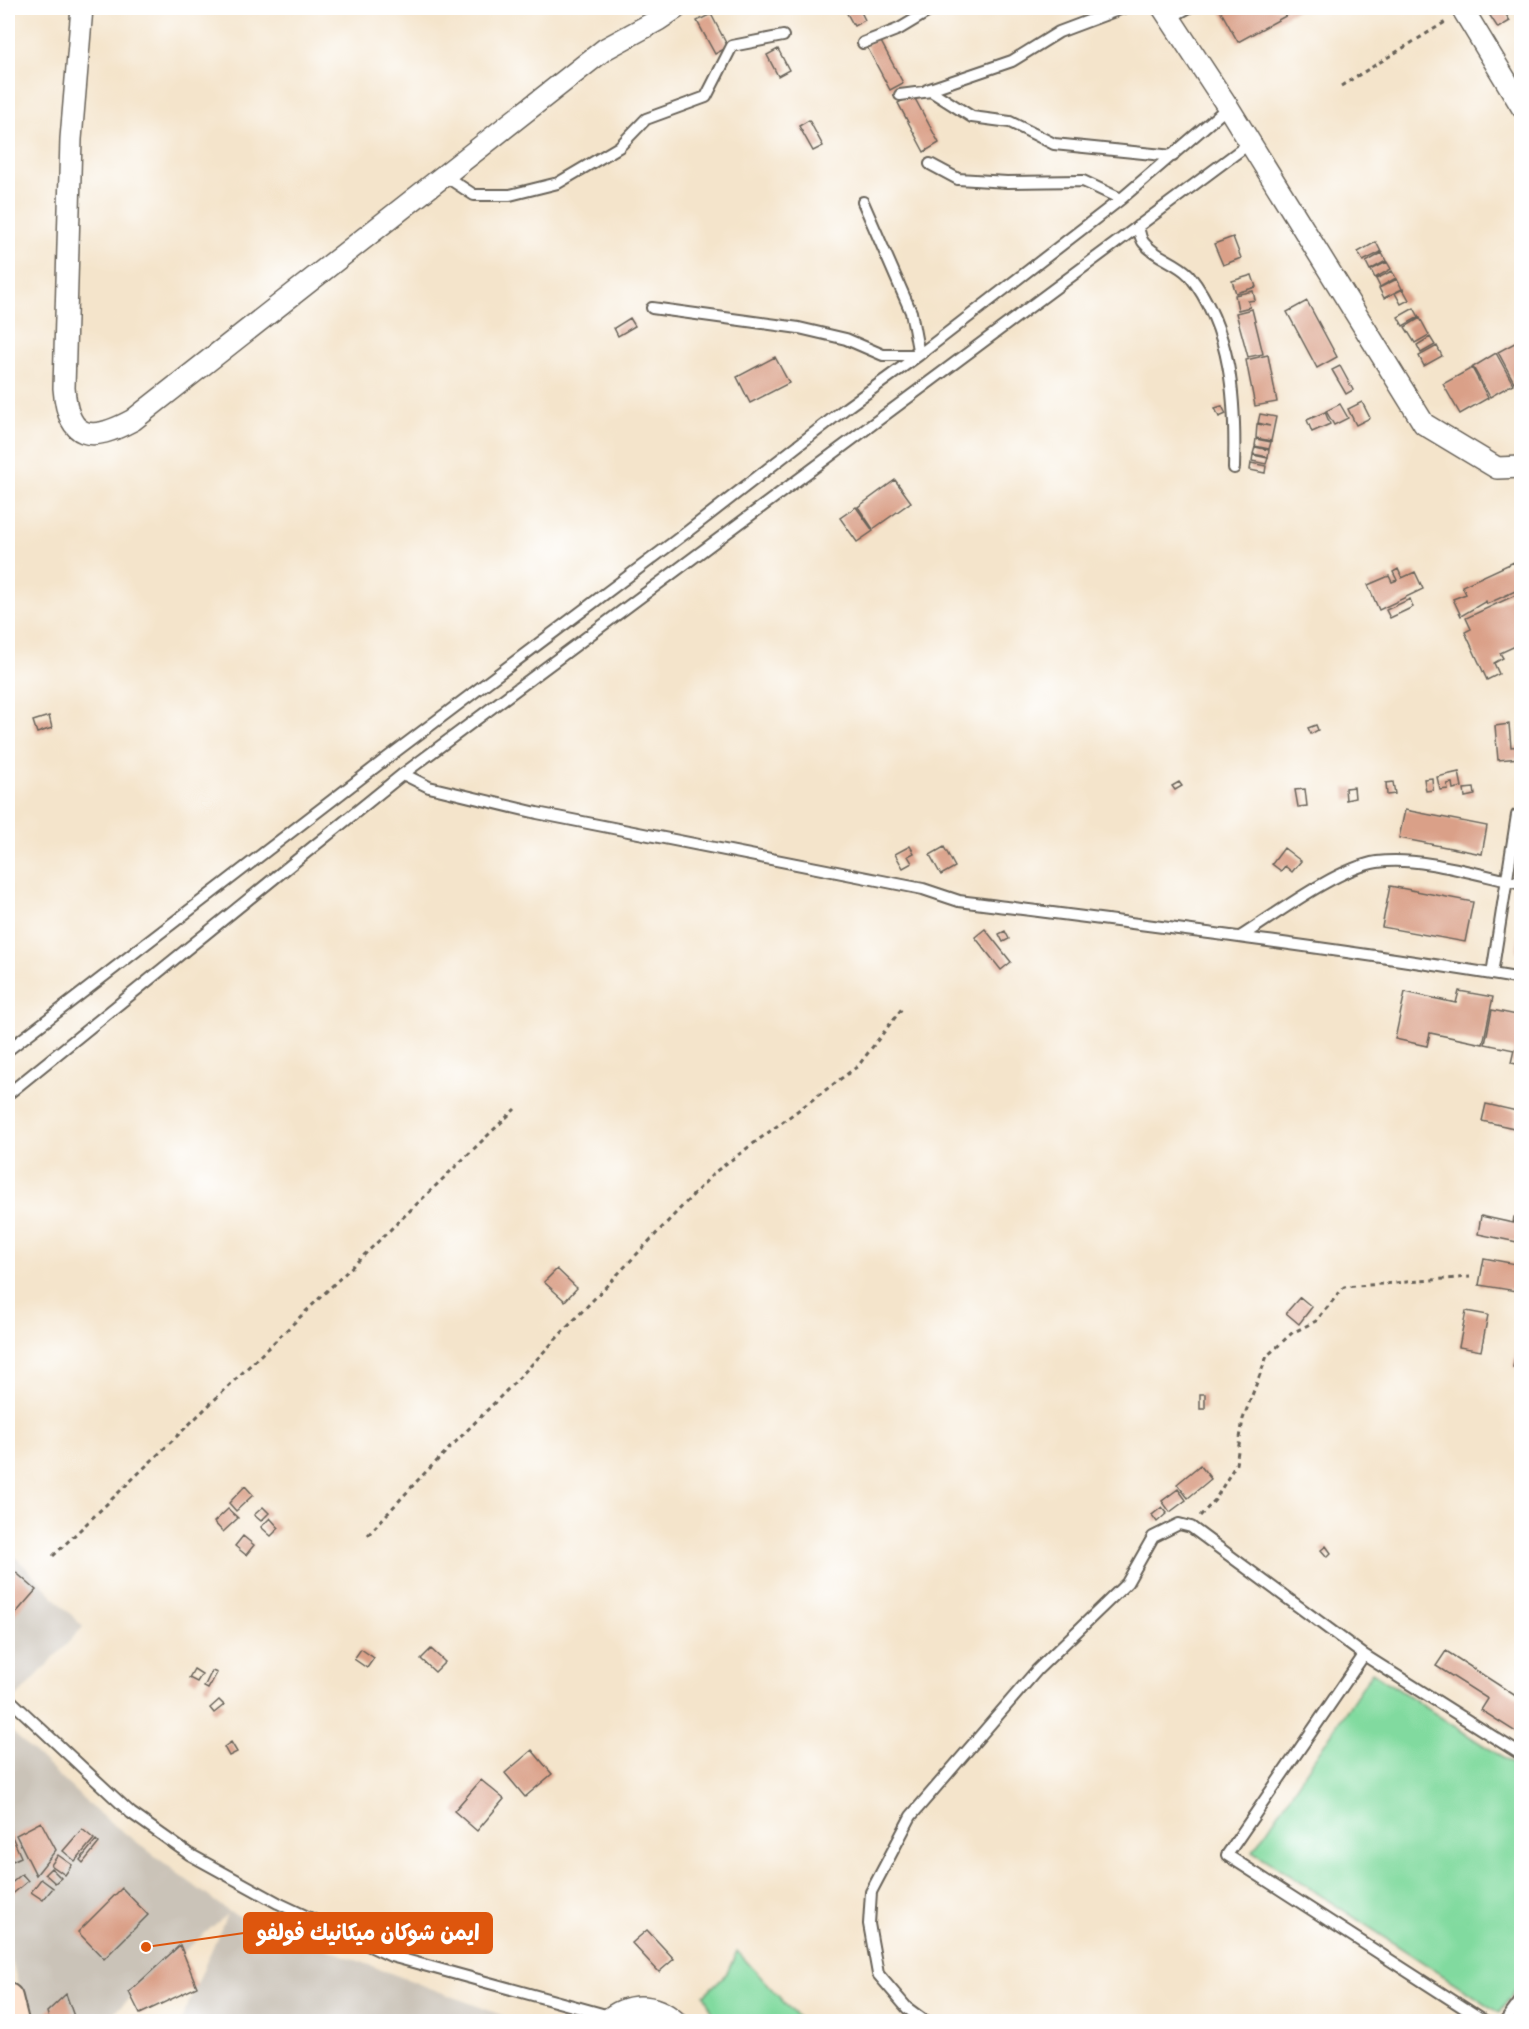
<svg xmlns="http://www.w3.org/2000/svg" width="1529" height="2029" viewBox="0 0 1529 2029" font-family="'Gochi Hand','Playpen Sans Arabic',sans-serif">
<rect width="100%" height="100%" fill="#fff"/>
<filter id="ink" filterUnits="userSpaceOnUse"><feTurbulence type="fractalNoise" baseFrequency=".0167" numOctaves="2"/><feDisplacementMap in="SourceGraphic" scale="12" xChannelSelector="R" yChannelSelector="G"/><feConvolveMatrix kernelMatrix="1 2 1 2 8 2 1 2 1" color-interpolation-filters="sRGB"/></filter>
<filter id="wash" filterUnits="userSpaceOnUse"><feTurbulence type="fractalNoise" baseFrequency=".008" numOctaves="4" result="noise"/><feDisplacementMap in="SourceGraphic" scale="24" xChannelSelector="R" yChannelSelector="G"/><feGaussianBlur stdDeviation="1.35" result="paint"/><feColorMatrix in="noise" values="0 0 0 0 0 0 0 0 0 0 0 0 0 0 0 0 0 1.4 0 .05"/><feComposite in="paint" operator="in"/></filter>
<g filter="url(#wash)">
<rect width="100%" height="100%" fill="#f4e4cb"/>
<path fill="#cac3b8" d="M8,1549L83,1627L8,1706Z
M8,1728L97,1812L229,1912L517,2021H181L227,1914L104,2021H29L8,1949Z"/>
<path fill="#81da9f" stroke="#4e7b5e" stroke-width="1.5" d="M1372,1672L1521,1770V1982L1500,2013L1253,1851Z
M737,1951L801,2021H717L704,1995L727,1973Z"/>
<g id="blocks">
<path fill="#daa088" d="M844,8H859L865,20L854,26Z
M1219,8H1300L1238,42Z
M1485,8H1502L1510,21L1498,28Z
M711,14L728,47L715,54L697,21Z
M879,38L903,83L890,90L866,45Z
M778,49L789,70L778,76L767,55Z
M913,95L939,143L924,152L898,103Z
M809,120L823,146L813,151L799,126Z
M1233,237L1241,258L1223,265L1214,244Z
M1376,242L1381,252L1363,261L1358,252Z
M1382,253L1386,261L1370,270L1366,262Z
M1387,262L1391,269L1375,278L1371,270Z
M1392,271L1396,278L1380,287L1376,279Z
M1252,275L1256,287L1236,293L1232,281Z
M1397,279L1402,289L1384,298L1379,288Z
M1403,289L1409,300L1401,304L1395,293Z
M1253,291L1255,300L1248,301L1250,307L1238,310L1235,295Z
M1307,301L1337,357L1317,368L1287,312Z
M1414,308L1419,317L1403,326L1398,317Z
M1252,309L1263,354L1248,357L1236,313Z
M630,318L635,326L618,336L614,328Z
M1420,318L1429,335L1415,343L1405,327Z
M1430,337L1435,345L1421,353L1417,345Z
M1522,339V378L1514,382L1498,352Z
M1437,346L1442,356L1424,366L1419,356Z
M1496,353L1513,384L1490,397L1473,367Z
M1268,355L1277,402L1255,406L1246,360Z
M775,357L789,383L750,403L737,377Z
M1340,366L1353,390L1346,394L1332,370Z
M1472,368L1488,398L1460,414L1443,384Z
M1362,402L1370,418L1356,425L1348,409Z
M1340,404L1348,418L1334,425L1326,411Z
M1222,406L1226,414L1219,417L1215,408Z
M1325,412L1330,424L1312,432L1307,420Z
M1260,414L1276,417L1271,441L1256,438L1257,424L1270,426L1258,423Z
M1256,439L1271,442L1269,449L1255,446Z
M1255,447L1269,450L1268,457L1253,454Z
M1253,455L1268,458L1266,464L1252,461Z
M1251,463L1266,466L1265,473L1250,470Z
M895,480L911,502L873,529L858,507Z
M856,507L873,531L857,542L840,518Z
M1514,562L1522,578V588L1487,604L1486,601L1461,616L1453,599L1466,594L1462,586Z
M1398,569L1402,578L1415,572L1423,589L1379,610L1368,585L1389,576L1392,582L1397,580L1393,572Z
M1522,592V643L1500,653L1503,658L1494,663L1499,674L1487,680L1465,632L1471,629L1466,618Z
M1410,599L1413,607L1390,618L1386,610Z
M49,716L52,728L37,733L33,721Z
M1509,724L1511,747L1522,746L1520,758L1498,760L1495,726Z
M1316,725L1318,730L1311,734L1308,728Z
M1459,772L1462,787L1453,789L1452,783L1447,784L1448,789L1440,790L1437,777Z
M1432,778L1433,790L1426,791L1424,779Z
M1179,782L1182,786L1175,790L1172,786Z
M1393,782L1395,794L1387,795L1386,783Z
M1354,787L1355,798L1346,800L1345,788Z
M1474,788L1475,795L1465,797L1464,789Z
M1305,789L1307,806L1298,807L1295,790Z
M1405,810L1487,826L1482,854L1399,838Z
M910,846L914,853L908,856L912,863L903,868L895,854Z
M944,847L955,867L941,875L930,855Z
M1284,848L1301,861L1292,872L1285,866L1281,871L1272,864Z
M1390,886L1473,902L1465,942L1382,927Z
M1520,927H1522V953L1516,952Z
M985,929L1011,962L1001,970L975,937Z
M1005,931L1009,939L1003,942L999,934Z
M1459,991L1493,997L1483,1044L1430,1033L1427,1046L1395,1039L1405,992L1456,1003Z
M1492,1010L1522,1016V1065L1511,1063L1514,1050L1485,1044Z
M1486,1104L1517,1111L1514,1128L1482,1121Z
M1481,1216L1513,1223L1514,1217L1522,1218V1243L1478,1234Z
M1484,1258L1521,1265L1516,1291L1479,1285Z
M557,1269L577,1288L565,1301L544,1282Z
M1300,1297L1312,1307L1299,1324L1286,1313Z
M1466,1311L1488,1315L1481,1351L1459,1347Z
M1518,1342L1522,1343V1368L1513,1367Z
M1200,1394H1205V1409H1200Z
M1200,1465L1211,1479L1188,1498L1177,1484Z
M245,1486L253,1495L236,1511L229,1503Z
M1178,1489L1186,1500L1170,1512L1162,1501Z
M263,1507L269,1513L261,1521L254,1515Z
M1162,1507L1167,1513L1157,1522L1152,1515Z
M228,1509L238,1518L223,1532L214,1522Z
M270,1518L279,1528L271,1536L261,1527Z
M243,1536L254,1545L246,1555L235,1546Z
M1326,1546L1331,1553L1327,1557L1321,1550Z
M12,1569L36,1590L8,1622V1574Z
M361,1649L374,1658L367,1668L354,1659Z
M431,1649L445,1662L435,1672L421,1659Z
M1446,1651L1522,1700V1736L1481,1710L1488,1699L1436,1666Z
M194,1669L202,1674L197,1682L189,1678Z
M212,1671L217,1673L208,1689L204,1687Z
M219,1700L224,1705L214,1713L210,1708Z
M231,1742L237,1752L229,1756L224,1747Z
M532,1750L552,1774L525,1797L505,1773Z
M481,1780L504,1799L477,1831L454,1811Z
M41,1822L56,1850L36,1875L16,1835Z
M82,1829L94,1839L75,1861L63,1851Z
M10,1832L21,1857L10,1862L8,1833Z
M96,1840L99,1843L83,1863L80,1860Z
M58,1855L72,1865L65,1875L51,1865Z
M51,1868L61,1878L55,1883L45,1874Z
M22,1874L28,1881L10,1896L8,1886Z
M41,1879L53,1888L43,1900L31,1892Z
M122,1888L148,1915L104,1959L78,1932Z
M647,1930L674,1959L659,1972L632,1943Z
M180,1945L197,1987L140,2014L129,1992Z
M66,1994L76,2022H50L47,2012Z"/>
</g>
</g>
<g filter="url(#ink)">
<use href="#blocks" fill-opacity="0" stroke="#686259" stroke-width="1.5"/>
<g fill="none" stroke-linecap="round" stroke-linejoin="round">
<defs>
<path id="lane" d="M1170,18L1188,8
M863,43L899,29L934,8
M927,90L1012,61L1059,32L1123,8
M900,95L931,91L972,117L1010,122L1054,144L1173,156
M930,164L958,179L1007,182L1083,181L1121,199
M445,176L474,195H510L558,183L619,147L646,119L706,97L732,46L783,36
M1138,226C1139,231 1141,240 1144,243C1155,257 1177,262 1189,275C1232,329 1236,402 1234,468
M652,308L799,328L846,339L883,355H919L911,312L863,202
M403,774L429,787L537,813L923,889L959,901C1147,925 1335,948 1522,979
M1240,937C1275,915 1337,868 1377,862C1421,856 1478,875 1522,884
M1492,974L1517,815
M8,1050L387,758L683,535L846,408L919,355L1121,199L1228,107
M8,1094L403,774L1250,143
M1364,1655L1227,1855L1486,2022
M8,1698L131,1813L189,1854L278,1903L391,1956L613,2017
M926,2022L907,2008L878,1974L869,1924L871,1892L911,1816L1037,1670L1127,1583L1153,1537L1179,1524L1191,1527L1364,1655L1522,1755
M1505,2022L1522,1999"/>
<path id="street" d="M82,8L71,139L64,388C68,440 90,443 133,420L605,49L658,20L676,8
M1163,8L1228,107L1424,424L1497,468L1522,467
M1462,8L1522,107
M605,2022C627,2002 654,2002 676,2022"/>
<path id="secondary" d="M8,1998L14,2022"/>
</defs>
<use href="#lane" stroke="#686259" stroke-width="14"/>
<use href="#street" stroke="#686259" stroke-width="24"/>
<use href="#secondary" stroke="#686259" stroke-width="32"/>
<path stroke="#686259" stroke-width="3" stroke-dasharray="4.5 4.5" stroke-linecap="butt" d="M1341,86L1447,21
M1200,1516L1215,1500L1236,1464L1243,1419L1267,1356L1292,1333L1316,1321L1344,1287L1470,1277
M368,1535L418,1480L515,1382L715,1172L858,1066L903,1007
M53,1556L515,1109"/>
<use href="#lane" stroke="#fff" stroke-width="10"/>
<use href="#street" stroke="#fff" stroke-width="21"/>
<use href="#secondary" stroke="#fde4d1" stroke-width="28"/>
</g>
</g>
<path fill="none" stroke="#de560d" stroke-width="2" d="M146 1947L244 1933"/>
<circle fill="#de560d" stroke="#fff" stroke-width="2" cx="146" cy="1947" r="6"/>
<rect fill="#de560d" stroke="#de560d" stroke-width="2" x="244" y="1913" width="248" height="40" rx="6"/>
<g font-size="22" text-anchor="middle" font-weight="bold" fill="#fff">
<text x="368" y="1940">ايمن شوكان ميكانيك فولفو</text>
</g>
<rect width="1529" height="2029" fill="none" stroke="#fff" stroke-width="30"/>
</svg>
